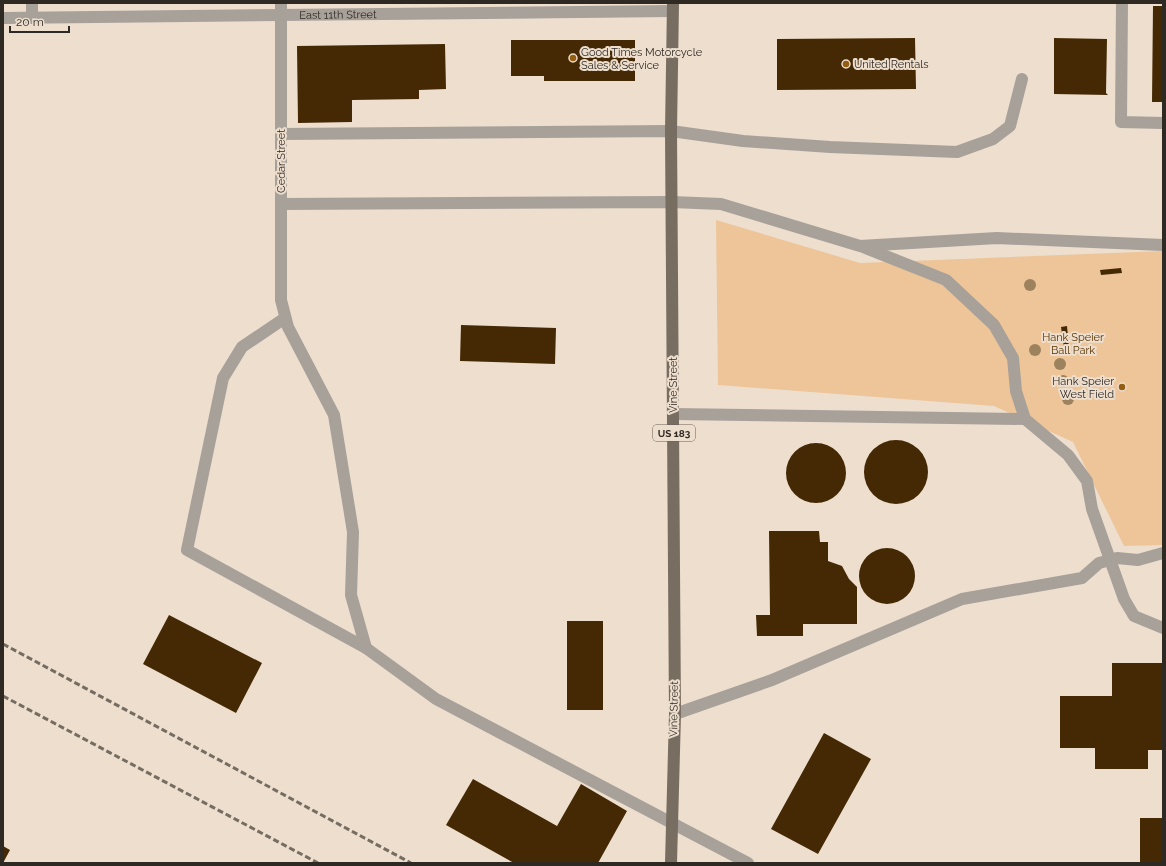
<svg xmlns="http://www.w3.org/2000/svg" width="1166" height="866" viewBox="0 0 1166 866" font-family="Raleway,sans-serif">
<rect width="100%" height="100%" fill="#eddece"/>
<path fill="#edc599" d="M716,220L860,263L1163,251V545L1124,546L1073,442L994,406L718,385Z"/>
<path fill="#442904" d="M1153,6H1163V102H1152Z
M915,38L916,89L777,90V39Z
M1054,38L1107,39L1106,93L1108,95L1054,94Z
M511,40H635V81H544V76H511Z
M445,44L446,89L419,90V99L352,100V122L298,123L297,46Z
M1121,268L1122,273L1101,275L1100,270Z
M461,325L556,328L555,364L460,361Z
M1067,326L1069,348H1064L1061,327Z
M864 472a32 32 0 1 1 64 0a32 32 0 1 1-64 0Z
M786 473a30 30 0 1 1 60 0a30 30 0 1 1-60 0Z
M769,531H819L820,542H828V561L842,566L849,579L857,587V624H803V636H757L756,615H770Z
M859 576a28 28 0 1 1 56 0a28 28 0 1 1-56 0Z
M169,615L262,663L236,713L143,664Z
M567,621H603V710H567Z
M1112,663H1163V750H1148V769H1095V748H1060V696H1112Z
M824,733L871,759L818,854L771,829Z
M473,779L557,826L581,784L627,811L598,863H514L446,825Z
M1140,818H1163V863H1140Z
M3,846L10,850L3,863Z"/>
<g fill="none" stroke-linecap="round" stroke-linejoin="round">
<g stroke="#a7a19a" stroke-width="12">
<path d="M281,3V300L288,327L334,415L353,532L351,595L366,648"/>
<path d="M1122,3L1121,122L1163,123"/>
<path id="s1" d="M3,18L672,11"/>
<path d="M32,18V3"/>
<path d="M281,134L671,131L743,141L830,147L957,152L993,139L1010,126L1022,79"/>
<path d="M281,204L672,202L721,204L860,246L997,238L1163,245"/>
<path d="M863,247L946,280L994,325L1013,358L1016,391L1025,419"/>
<path d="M285,318L242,347L223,378L187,550L366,648L436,699L748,863"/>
<path d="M673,414L1025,419L1068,455L1087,481L1092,509L1124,599L1134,616L1163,628"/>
<path d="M675,714L772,680L962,599L1082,578L1099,563L1117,558L1138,560L1163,553"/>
</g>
<path stroke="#786d61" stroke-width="12" d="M671,863L675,714L671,131L673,3"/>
<path stroke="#756c62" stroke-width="3" stroke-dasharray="6 3" stroke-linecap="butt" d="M3,644L411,863
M3,696L318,863"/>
</g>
<g fill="#9c825d">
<circle cx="1030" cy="285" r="6"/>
<circle cx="1035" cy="350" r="6"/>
<circle cx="1060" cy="364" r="6"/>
<circle cx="1063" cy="381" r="6"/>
<circle cx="1068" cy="399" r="6"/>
</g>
<g fill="#935e12" stroke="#eddece" stroke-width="1.5">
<circle cx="573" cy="58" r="4"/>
<circle cx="846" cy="64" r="4"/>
<circle cx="1122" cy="387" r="4"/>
</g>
<g text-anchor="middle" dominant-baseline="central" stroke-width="4" stroke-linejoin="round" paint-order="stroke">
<rect fill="#eddece" stroke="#675f56" stroke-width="1" x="653" y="425" width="42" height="16" rx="3"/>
<g font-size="10" font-weight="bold" fill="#2e2923">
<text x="674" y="433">US 183</text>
</g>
<g font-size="11" fill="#2e2923" stroke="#eddece">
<text stroke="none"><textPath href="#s1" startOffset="335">East 11th Street</textPath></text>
<text transform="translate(281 161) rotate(-90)">Cedar Street</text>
<text transform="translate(673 385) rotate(-90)">Vine Street</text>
<text transform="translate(674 709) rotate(-89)">Vine Street</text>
</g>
<g font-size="11" fill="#2e2923" stroke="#eddece" text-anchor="start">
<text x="581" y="52">Good Times Motorcycle<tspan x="581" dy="13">Sales &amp; Service</tspan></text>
<text x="854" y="64">United Rentals</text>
<text x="1114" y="381" text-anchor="end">Hank Speier<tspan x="1114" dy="13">West Field</tspan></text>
</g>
<g font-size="11" fill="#593600" stroke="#eddece">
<text x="1073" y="337">Hank Speier<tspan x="1073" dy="13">Ball Park</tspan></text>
</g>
</g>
<rect width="1166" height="866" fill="none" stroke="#2e2923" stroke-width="8"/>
<path d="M10 26v6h59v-6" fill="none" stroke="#2e2923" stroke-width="2"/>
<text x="16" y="26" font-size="12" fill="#2e2923" stroke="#eddece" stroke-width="3" paint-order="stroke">20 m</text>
</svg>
